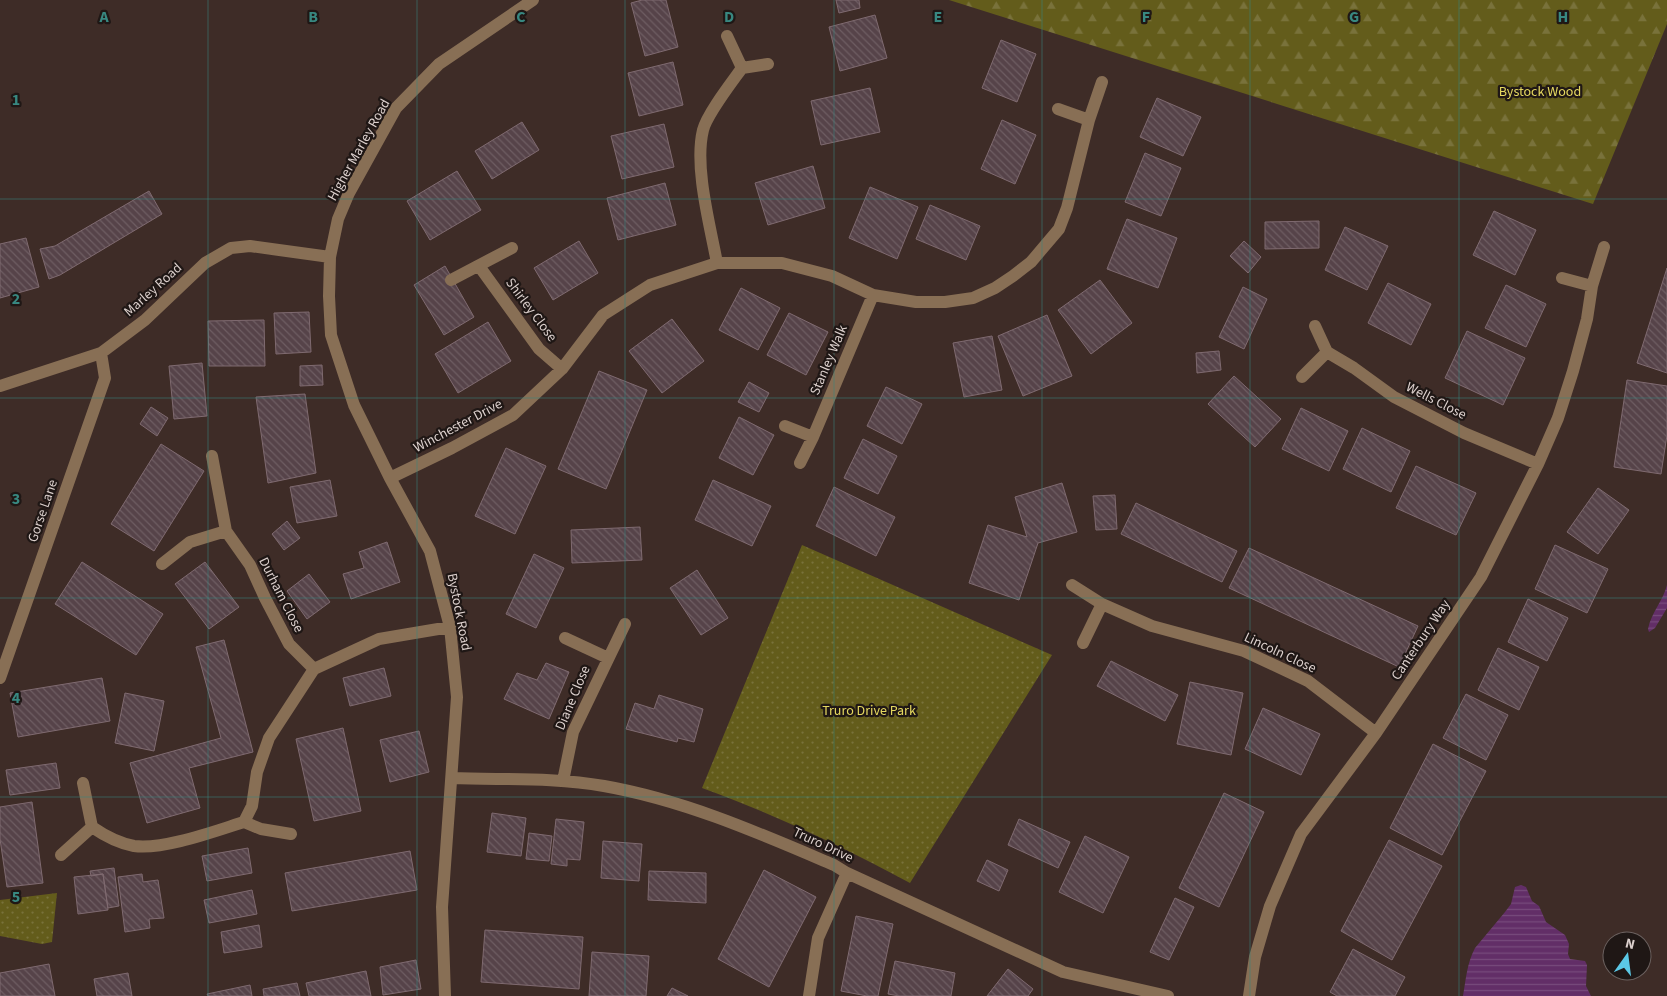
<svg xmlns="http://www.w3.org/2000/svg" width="1667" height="996" viewBox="0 0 1667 996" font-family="'Source Sans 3',sans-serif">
<defs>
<pattern id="forest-firs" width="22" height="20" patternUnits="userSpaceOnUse" patternTransform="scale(1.25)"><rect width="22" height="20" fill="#635c1b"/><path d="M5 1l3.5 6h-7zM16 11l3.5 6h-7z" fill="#79723b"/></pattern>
<pattern id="park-dots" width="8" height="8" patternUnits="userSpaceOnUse" patternTransform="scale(1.25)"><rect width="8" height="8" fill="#635c1b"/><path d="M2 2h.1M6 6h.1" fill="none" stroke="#79723b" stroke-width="1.8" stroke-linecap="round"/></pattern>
<pattern id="water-rules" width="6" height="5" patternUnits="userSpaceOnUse" patternTransform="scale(1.25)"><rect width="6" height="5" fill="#622e67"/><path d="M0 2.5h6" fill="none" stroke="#784b7c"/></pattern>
<pattern id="building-back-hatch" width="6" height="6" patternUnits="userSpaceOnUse" patternTransform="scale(1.25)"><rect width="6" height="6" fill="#564349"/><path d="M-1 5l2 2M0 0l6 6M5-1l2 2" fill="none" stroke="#6e5d62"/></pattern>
</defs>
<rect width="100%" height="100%" fill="#3e2c27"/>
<path fill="url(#forest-firs)" d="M949,0H1667V24L1593,204Z"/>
<path fill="url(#park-dots)" d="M802,545L1052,655L910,883C844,847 774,814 702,788Z
M57,893L52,942L42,944L0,936V900Z"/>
<path fill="url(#water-rules)" d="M1667,585V608L1655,628L1649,632L1648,629C1651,613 1663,601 1667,585Z
M1521,885L1526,887L1532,901L1539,906L1546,922L1565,935L1569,944L1568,954L1570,959L1585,961L1587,965L1586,986L1591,996H1463C1466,979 1467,963 1475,948L1505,912L1511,904L1515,887Z"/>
<path fill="url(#building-back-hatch)" stroke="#7f6a70" d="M642,0H666L678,47L645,56L631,3Z
M836,0H859L860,8L839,13Z
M875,15L887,58L840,71L829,27Z
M1001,40L1036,54L1017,102L982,88Z
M673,62L683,105L639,116L628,73Z
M870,88L880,132L821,145L811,101Z
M1157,98L1201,117L1183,156L1140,137Z
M1002,120L1036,135L1015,184L981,169Z
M522,122L539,150L492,179L475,151Z
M664,124L674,167L622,179L611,136Z
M1145,153L1181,168L1161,216L1125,202Z
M813,166L825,208L768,225L755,183Z
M457,171L481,210L430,240L407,201Z
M665,183L676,225L618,240L607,198Z
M870,187L918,207L897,259L849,238Z
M149,191L162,214L60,275L49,279L40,249L55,246Z
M930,205L980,226L966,260L916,239Z
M1494,211L1536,230L1515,275L1473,255Z
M1127,219L1177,238L1158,288L1107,269Z
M1319,221V248L1265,249V222Z
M1345,227L1388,246L1367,290L1325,270Z
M26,238L39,287L0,298V244Z
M579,241L598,273L553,300L534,268Z
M1244,241L1261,257L1248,273L1230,256Z
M445,266L474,317L444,335L414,285Z
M1667,268V373L1637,363Z
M1100,280L1132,323L1091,354L1058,310Z
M1388,283L1431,304L1411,345L1368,323Z
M1506,285L1546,304L1526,347L1485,328Z
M1243,287L1267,299L1244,349L1219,337Z
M741,288L780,308L758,350L719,330Z
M309,312L311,352L276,354L274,313Z
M789,313L828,332L806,375L767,355Z
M1047,315L1072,376L1023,396L998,336Z
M672,319L704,361L662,393L629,351Z
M264,320L265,366H209L208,321Z
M488,322L511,361L458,393L435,354Z
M1467,331L1525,358L1503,405L1445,378Z
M992,336L1002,390L964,397L953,343Z
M1219,351L1221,370L1197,373L1196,353Z
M202,363L207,416L174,419L169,366Z
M322,365L323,385L300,386V366Z
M599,371L647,390L606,489L558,469Z
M1234,376L1281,419L1255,447L1208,404Z
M1627,380L1667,386V435L1661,474L1614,467Z
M749,382L769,393L759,412L738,402Z
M886,387L922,404L902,444L867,426Z
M305,394L316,473L268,483L256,397Z
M151,407L168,418L157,436L140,424Z
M1301,408L1348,431L1329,471L1282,449Z
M739,417L774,435L753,475L719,458Z
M1362,428L1410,451L1391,492L1343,469Z
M863,439L897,456L878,494L844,478Z
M161,444L204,471L154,551L111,524Z
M506,448L546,466L515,534L475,516Z
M1416,466L1476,493L1456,535L1396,508Z
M330,480L337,516L297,523L290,487Z
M713,480L771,506L752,546L695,520Z
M1062,483L1077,532L1038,543L1019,600L969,583L988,525L1027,537L1015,497Z
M834,487L895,517L876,556L816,526Z
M1598,488L1629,510L1598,554L1567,532Z
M1115,495L1117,529L1096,530L1093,496Z
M1136,503L1237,551L1222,582L1121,534Z
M287,521L300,538L284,550L272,534Z
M640,527L642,560L572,563L571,530Z
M387,542L400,582L351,599L343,574L364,568L359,552Z
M1555,545L1608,569L1587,613L1535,589Z
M1249,548L1418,626L1399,667L1229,588Z
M534,554L564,568L536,628L506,614Z
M82,562L163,614L136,655L55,604Z
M205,562L239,607L209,629L175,584Z
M697,570L728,618L701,635L670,588Z
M309,574L330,602L307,619L287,591Z
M1528,599L1568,618L1547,661L1508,642Z
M224,640L253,752L189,768L200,808L147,823L130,763L221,738L196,647Z
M1498,648L1539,667L1519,710L1478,690Z
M1111,661L1178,695L1165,721L1097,686Z
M546,663L569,672L549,719L504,699L517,673L537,680Z
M384,668L391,696L350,706L343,678Z
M102,678L110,721L18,737L10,693Z
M1190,682L1243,693L1231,755L1177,744Z
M125,693L164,701L154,751L115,743Z
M1466,694L1508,715L1486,760L1443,738Z
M659,695L703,709L694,742L678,738L677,742L626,729L635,703L654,709Z
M1263,708L1320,734L1301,775L1245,749Z
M343,728L361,811L314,821L296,739Z
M419,731L429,772L390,782L380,740Z
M1433,744L1486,771L1442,855L1390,828Z
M56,763L60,788L10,795L6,770Z
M1224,793L1264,812L1219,907L1179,888Z
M32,802L43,883L7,887L0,839V807Z
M492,813L526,818L521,856L487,852Z
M556,819L584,822L580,860L567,859V866L551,864Z
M1019,819L1070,842L1058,868L1008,845Z
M529,833L552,836L549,861L526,859Z
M1085,836L1129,857L1103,913L1059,892Z
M1389,840L1442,866L1392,960L1341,931Z
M603,841L642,844L639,881L601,878Z
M248,848L252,873L207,881L202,856Z
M410,851L417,890L292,911L285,873Z
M987,860L1008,870L999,891L977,881Z
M114,868L119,906L108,908L103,874L91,876L90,871Z
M764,870L816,897L769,987L718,959Z
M649,871L706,873V903L648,900Z
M103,874L108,910L78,914L74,877Z
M142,874L143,882L158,880L164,918L149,919L150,928L125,932L118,877Z
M252,890L257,914L209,923L204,900Z
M1175,898L1194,907L1169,960L1150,952Z
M856,916L893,924L878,996H867L841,991Z
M259,925L262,947L224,953L221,932Z
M485,930L583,937L579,989L481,982Z
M1353,949L1405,977L1395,996H1337L1330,992Z
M592,952L649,956L646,996H589Z
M416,960L421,989L383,995L380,967Z
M895,961L955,973L951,996H899L888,994Z
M49,964L55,996H0V973Z
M1008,969L1033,989L1028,996H987Z
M366,971L371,996H309L306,983Z
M128,973L132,996H97L94,979Z
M297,983L300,996H264L263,989Z
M250,985L252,996H208L207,994Z
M672,988L688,996H667Z"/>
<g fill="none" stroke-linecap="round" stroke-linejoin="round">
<path stroke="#886f55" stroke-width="12" d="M727,36L742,68L768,64
M1058,109L1089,120
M717,263C710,225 694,167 703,130C707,114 732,82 742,68
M479,266L539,349L562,369
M1562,278L1592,286
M451,280L512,248
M1315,326L1327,352L1354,368L1394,397L1464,433L1538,464
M1302,377L1327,352
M0,386L101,353L145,320L205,263L231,248L250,246L330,257
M785,426L813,437
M212,456L226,531L250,565L265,598L289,644L314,669
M800,463L813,437L873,295
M390,478L452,448L513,415L562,369L603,315L650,285L717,263H782L832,276L873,295L916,302H945L973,298L995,288L1013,276L1031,262L1059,229L1067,208L1089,120L1102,82
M162,564L190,542L226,531
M1072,585L1102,604L1083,643
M1102,604L1152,626L1244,651L1308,681L1376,733
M565,638L608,658
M0,678L105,378L101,353
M452,778C502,780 554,777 604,786C684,800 759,833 834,865L847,873L1063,972L1168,996
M563,781L573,732L625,624
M244,822L261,829L291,834
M92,827C105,836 118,843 134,846C164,850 215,831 244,822L252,806L257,772L269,738L314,669L379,639L450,627
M61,855L92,827L83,783
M445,996L442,907L457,697L450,627L430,551L390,478L354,405L331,335L329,296L330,257L338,219L349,193L396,108L439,64L533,0
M809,996L818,938L847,873
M1249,996L1255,957L1270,906L1301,834L1376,733L1481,577L1538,464L1558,418L1573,371L1587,319L1592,286L1604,247"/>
</g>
<path fill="none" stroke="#388881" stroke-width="1" stroke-opacity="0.55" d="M208,0V996M417,0V996M625,0V996M834,0V996M1042,0V996M1250,0V996M1459,0V996M0,199H1667M0,398H1667M0,598H1667M0,797H1667"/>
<g text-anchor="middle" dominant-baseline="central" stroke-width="4.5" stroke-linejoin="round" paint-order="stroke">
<g font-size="14" fill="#e5d860" stroke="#1f1715">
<text x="1540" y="92">Bystock Wood</text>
<text x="869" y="711">Truro Drive Park</text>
</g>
<g font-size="14" fill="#dcd0cd" stroke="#1f1715">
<text transform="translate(359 150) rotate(-61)">Higher Marley Road</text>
<text transform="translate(153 290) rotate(-42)">Marley Road</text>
<text transform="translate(531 310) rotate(53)">Shirley Close</text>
<text transform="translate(829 360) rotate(-67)">Stanley Walk</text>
<text transform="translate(1436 401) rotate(27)">Wells Close</text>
<text transform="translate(458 426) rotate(-28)">Winchester Drive</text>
<text transform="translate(43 511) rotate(-71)">Gorse Lane</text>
<text transform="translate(281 595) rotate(63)">Durham Close</text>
<text transform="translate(459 612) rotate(79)">Bystock Road</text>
<text transform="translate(1421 640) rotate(-56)">Canterbury Way</text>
<text transform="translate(1280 653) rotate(25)">Lincoln Close</text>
<text transform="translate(573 698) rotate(-67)">Diane Close</text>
<text transform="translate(823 845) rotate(25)">Truro Drive</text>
</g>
</g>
<g font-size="16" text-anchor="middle" font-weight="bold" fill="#388881" stroke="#1f1715" stroke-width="4.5" stroke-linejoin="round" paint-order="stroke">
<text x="104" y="22">A</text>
<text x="313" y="22">B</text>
<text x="521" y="22">C</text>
<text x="729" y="22">D</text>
<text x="938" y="22">E</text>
<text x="1146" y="22">F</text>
<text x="1354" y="22">G</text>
<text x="1563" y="22">H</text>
<text x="16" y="105">1</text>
<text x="16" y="304">2</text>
<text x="16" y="504">3</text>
<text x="16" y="703">4</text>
<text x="16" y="902">5</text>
</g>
<g transform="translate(1627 956) rotate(14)"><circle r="24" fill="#1f1715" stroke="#6b615f"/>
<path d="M0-4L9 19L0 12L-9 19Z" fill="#5bc8e6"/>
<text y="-8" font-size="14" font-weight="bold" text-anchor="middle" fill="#dcd0cd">N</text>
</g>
</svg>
